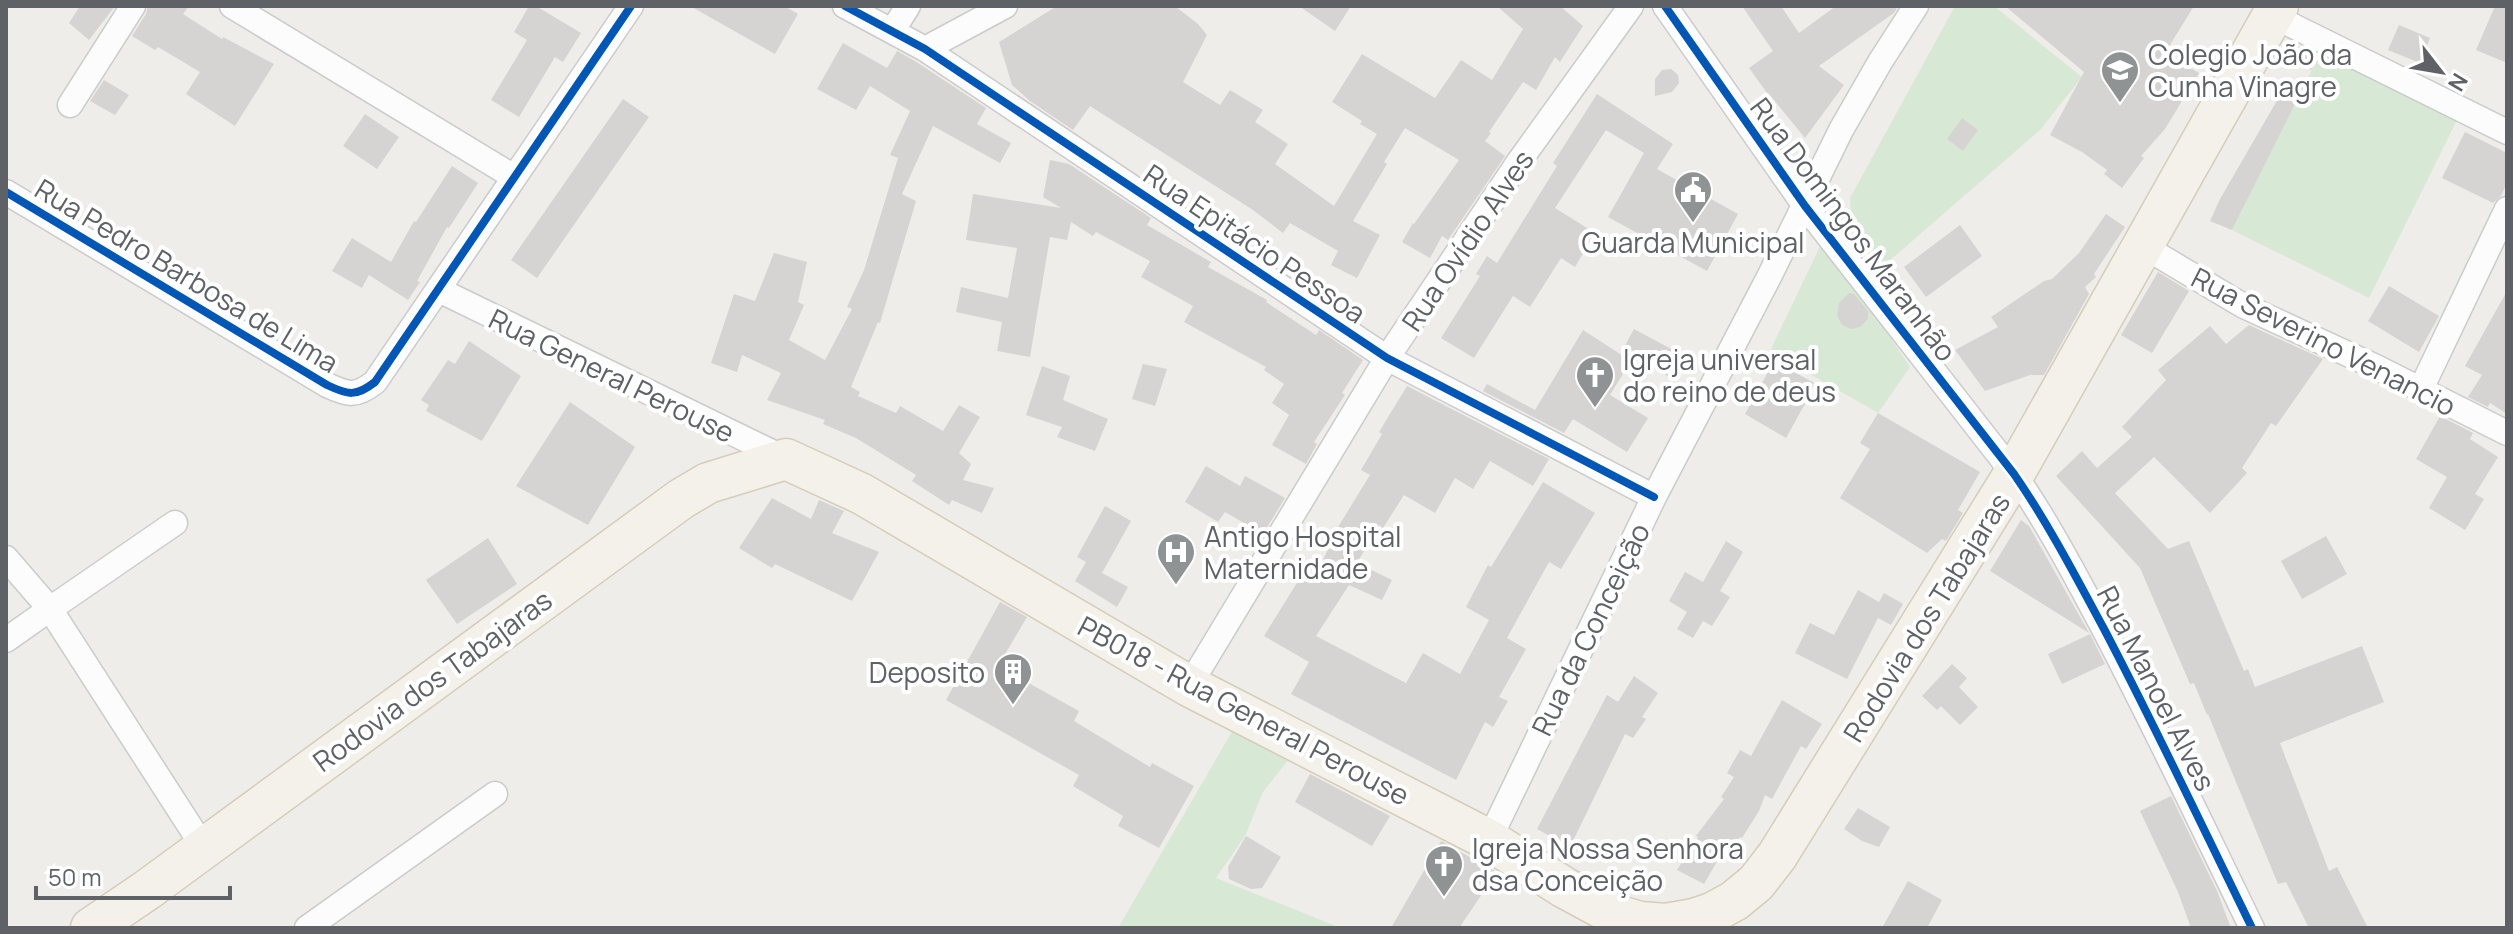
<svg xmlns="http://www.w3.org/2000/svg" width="2513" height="934" viewBox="0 0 2513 934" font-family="Manrope,sans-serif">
<rect width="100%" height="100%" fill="#eeede9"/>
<path fill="#d7e9d5" d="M1955,6H1994L2082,77L2040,130L1880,269L1851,214L1850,198Z
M2322,49L2459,116L2369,298L2232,230Z
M1824,238L1910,367L1878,413L1770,351Z
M1237,723L1293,754L1263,792L1245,836L1216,878L1341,928H1118Z"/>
<path fill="#d5d4d2" d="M80,6H115L89,40L69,23Z
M148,6H189L183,14L222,39L223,37L274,64L235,126L186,94L200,72L158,47L155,50L132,36L146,14Z
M529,6H536L581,33L563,62L555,57L519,117L491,100L527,40L514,32Z
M690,6H784L798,14L775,54Z
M1057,6H1175L1198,24L1207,35L1183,82L1220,105L1230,90L1263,110L1255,122L1288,144L1275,164L1334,206L1377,134L1360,124L1362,121L1332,102L1362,54L1435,98L1461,60L1492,80L1523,29L1497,6H1560L1583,26L1560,62L1555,57L1536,90L1523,82L1489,132L1491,133L1485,141L1505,156L1448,240L1442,236L1430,258L1402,242L1413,223L1414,224L1459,160L1405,128L1384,162L1387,164L1353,221L1380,235L1357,278L1331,265L1338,251L1290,223L1283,233L1253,210L1090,106L1073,130L1030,101L1012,85L999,42Z
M1299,6H1351L1335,31Z
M1742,6H1781L1799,33L1836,6H1898L1894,13L1819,66L1844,85L1805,138L1773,99L1772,100L1749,68L1773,51Z
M2005,6H2194L2165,53L2199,73L2165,129L2141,156L2144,158L2122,188L2104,174L2107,170L2082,152L2050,135L2084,72Z
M2495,6H2507V63L2476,50Z
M2399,25L2430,38L2420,63L2388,50Z
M843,43L887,68L897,51L915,61L986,108L977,124L1011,143L1000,163L933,126L902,194L916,201L880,323L878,322L851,387L860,392L858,396L896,413L900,406L943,431L959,405L980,417L959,453L971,464L963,480L994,488L982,513L952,500L949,505L912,481L916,475L856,438L823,424L825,420L767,400L781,373L742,355L737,372L711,363L734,294L755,301L774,253L807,262L798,302L804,305L789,340L825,360L852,309L847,307L864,270L898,158L890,155L910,111L870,86L856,110L817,89Z
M2295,44L2319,56L2311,70L2289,58Z
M1671,69L1678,75L1679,83L1672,92L1655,96V79L1662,70Z
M2290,78L2304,86L2232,230L2210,221L2220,199Z
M104,80L129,95L115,115L90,101Z
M1597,94L1673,144L1657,169L1738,214L1707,271L1608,217L1644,153L1606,130L1555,208L1595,233L1575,267L1561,258L1530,307L1513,296L1474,358L1441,338L1480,276L1476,274L1487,256L1497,263L1557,166L1553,163Z
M623,99L649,117L537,278L511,260Z
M365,114L399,137L377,169L343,146Z
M1962,118L1978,130L1963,151L1947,139Z
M2465,132L2507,153V183L2501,196L2493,203L2442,178Z
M1050,160L1069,164L1151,218L1147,225L1211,262L1208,267L1267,300L1266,302L1316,335L1319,330L1363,360L1342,393L1345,395L1314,442L1317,444L1306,464L1272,445L1289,415L1272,403L1284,384L1264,370L1266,367L1184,322L1193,306L1141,277L1150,261L1096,232L1093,236L1071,222L1067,240L1050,237L1030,357L997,351L1002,322L956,312L961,287L1008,298L1017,248L966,240L973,194L1061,208L1043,197Z
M452,166L478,183L449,228L447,227L417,281L420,282L408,300L369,275L362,288L332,271L352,238L391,262L414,221L416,222Z
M2106,214L2125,227L2094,274L2096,277L2085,287L2089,294L2044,375H2030L1985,391L1955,350L1998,327L1991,317L2044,281L2052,279L2079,253Z
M1960,225L1982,256L1926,297L1904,267Z
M2158,272L2189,291L2152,353L2121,335Z
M2389,286L2439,316L2419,352L2368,321Z
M2507,291V414L2490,403L2488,407L2468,397L2482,375L2465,366Z
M1849,293L1854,294L1868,311V319L1860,327L1851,329L1842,325L1837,316L1839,303Z
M2249,325L2323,359L2276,426L2271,423L2242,468L2247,473L2210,513L2154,457L2115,493L2168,549L2189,541L2244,671L2248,669L2255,687L2362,646L2384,702L2280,743L2329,871L2337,867L2368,928H2309L2286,882L2278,884L2208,714L2207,715L2194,683L2190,684L2140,568L2056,476L2082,451L2097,468L2132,437L2122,427L2166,380L2158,370L2210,326L2226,344Z
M1634,329L1688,358L1675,380L1622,351Z
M1583,330L1631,361L1610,395L1648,418L1627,452L1573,419L1564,433L1483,391L1487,384L1535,410Z
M469,341L521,376L482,441L426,411L429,405L421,400L448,360L455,364Z
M1774,361L1816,384L1786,438L1745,414Z
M1143,364L1167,369L1155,406L1132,399Z
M1042,366L1070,376L1063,400L1108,419L1095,451L1057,437L1062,427L1026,415Z
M1407,386L1549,459L1533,486L1490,461L1473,489L1455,478L1435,513L1404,495L1383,528L1379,525L1357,563L1392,580L1382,600L1349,585L1316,636L1406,683L1423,653L1460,674L1489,620L1466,607L1488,565L1491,567L1543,482L1595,513L1561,569L1549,562L1507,638L1526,649L1499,697L1508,701L1493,727L1485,722L1456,780L1291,694L1309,662L1264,636L1303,573L1314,579L1332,541L1330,540L1370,475L1361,470L1382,434L1379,432Z
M570,402L635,447L588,525L516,486Z
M1878,413L1980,472L1958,510L1963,513L1946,541L1942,539L1927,553L1840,498L1870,449L1860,443Z
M2440,416L2473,433L2470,439L2498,457L2475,494L2484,499L2465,530L2429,508L2447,477L2416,459Z
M1206,466L1240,486L1245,476L1285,498L1263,534L1225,512L1218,522L1185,502Z
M772,498L811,519L819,500L844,511L832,533L879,552L852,601L775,564L772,568L739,548Z
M1105,506L1131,521L1102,573L1128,587L1117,607L1075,581L1086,562L1077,557Z
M2021,520L2029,526L2089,633L1990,571Z
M2326,536L2347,574L2302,599L2281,561Z
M488,538L517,584L457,624L426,580Z
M1726,541L1743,552L1720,591L1730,597L1712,626L1703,621L1693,638L1677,629L1687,612L1669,601L1685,572L1703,582Z
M1858,590L1879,602L1884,593L1903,604L1891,625L1878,618L1847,679L1795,653L1810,623L1834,635Z
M1000,602L1027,617L998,666L1079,711L1074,721L1150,767L1152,763L1194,786L1159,848L1118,826L1123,816L1073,786L1079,775L946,700Z
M2090,634L2105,664L2062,684L2048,654Z
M1952,664L1967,678L1959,687L1978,707L1960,725L1941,706L1937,710L1922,696Z
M1634,676L1658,693L1642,717L1646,719L1633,738L1625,734L1570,847L1537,829L1607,695L1618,702Z
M1782,700L1822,724L1806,749L1801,746L1772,799L1765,795L1759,811L1742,838L1740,837L1728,857L1722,853L1704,884L1677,870L1698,837L1696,836L1724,799L1721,797L1734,777L1727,773L1740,750L1751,756Z
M1310,774L1390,816L1372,846L1295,802Z
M2171,796L2217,891L2231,928H2191L2178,892L2140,811Z
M1858,808L1890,827L1879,847L1862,841L1844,829Z
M1246,836L1281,857L1262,888L1251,889L1229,879L1228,867Z
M1441,841L1497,872L1459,928H1391Z
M1908,881L1942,900L1927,928H1882Z"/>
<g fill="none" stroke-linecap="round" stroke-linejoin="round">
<defs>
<path id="street" d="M232,6L514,177
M845,6L925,49L1387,358L1654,497
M1665,6L1805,206L2014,474C2048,523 2075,575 2103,627C2155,726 2203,828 2252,928
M2273,16L2507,132
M893,30L908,6
M925,49L1005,6
M70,105L133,6
M6,192L327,385C348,395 356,397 375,382L631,6
M2143,246L2242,305L2378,368L2507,433
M439,290L786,459
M2421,389L2507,209
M175,523L50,609L204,848
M6,558L50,609L6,640
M1189,686L1387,358L1518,163L1631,6
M1489,840L1654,497L1770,275L1841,130L1880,62L1916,6
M307,928L495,794"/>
<path id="primary" d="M91,928L147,890L681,499L708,483L786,459L862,494L1189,686L1489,840L1565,888L1613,914L1640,922L1666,924L1694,919L1712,913L1734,901L1756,883L1777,856L2014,474L2278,6"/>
</defs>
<use href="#street" stroke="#cacbcb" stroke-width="27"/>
<use href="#primary" stroke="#d5cdb8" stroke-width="43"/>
<use href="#street" stroke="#fcfcfc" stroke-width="24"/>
<use href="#primary" stroke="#f3f1e9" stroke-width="40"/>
<defs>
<path id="cycleway" d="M845,6L925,49L1387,358L1654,497
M1665,6L1805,206L2014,474C2048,523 2075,575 2103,627C2155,726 2203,828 2252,928
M6,192L327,385C348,395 356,397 375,382L631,6"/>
</defs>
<use href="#cycleway" stroke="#fff" stroke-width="13"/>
<use href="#cycleway" stroke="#0057b8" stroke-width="8"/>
</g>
<defs>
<symbol id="school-pin" viewBox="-11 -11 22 30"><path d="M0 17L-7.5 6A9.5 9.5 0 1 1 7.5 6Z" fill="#909394" stroke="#fff"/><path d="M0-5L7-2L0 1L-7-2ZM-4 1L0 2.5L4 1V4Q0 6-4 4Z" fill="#fff"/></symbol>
<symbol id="civic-pin" viewBox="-11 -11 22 30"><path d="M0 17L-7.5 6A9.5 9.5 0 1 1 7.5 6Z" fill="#909394" stroke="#fff"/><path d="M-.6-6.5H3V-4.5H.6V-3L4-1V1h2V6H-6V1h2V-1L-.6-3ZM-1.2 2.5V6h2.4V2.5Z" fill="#fff"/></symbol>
<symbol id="church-pin" viewBox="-11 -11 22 30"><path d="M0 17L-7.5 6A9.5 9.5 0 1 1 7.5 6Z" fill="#909394" stroke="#fff"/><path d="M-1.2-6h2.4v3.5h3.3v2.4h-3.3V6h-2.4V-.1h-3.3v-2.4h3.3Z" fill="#fff"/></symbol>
<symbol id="hospital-pin" viewBox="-11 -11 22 30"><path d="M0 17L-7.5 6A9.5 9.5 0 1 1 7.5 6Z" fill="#909394" stroke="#fff"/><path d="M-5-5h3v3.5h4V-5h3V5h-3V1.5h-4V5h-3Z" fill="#fff"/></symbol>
<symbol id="building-pin" viewBox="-11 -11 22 30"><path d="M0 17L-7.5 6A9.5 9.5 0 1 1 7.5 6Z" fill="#909394" stroke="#fff"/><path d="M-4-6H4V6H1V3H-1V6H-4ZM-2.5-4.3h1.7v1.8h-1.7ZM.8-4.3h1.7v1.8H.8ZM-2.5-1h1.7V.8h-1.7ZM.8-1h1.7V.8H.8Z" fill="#fff"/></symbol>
</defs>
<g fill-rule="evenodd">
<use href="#school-pin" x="2098" y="48" width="44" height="60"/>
<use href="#civic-pin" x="1671" y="168" width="44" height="60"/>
<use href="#church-pin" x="1573" y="353" width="44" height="60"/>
<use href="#hospital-pin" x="1154" y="530" width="44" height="60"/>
<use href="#building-pin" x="991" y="650" width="44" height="60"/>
<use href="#church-pin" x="1422" y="842" width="44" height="60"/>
</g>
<g text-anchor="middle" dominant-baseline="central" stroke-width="8" stroke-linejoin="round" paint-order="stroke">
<g font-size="28" fill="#5e6267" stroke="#fff" text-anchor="start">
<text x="2148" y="54">Colegio João da<tspan x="2148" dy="32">Cunha Vinagre</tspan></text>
<text x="1693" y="242" text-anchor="middle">Guarda Municipal</text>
<text x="1623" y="359">Igreja universal<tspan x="1623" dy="32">do reino de deus</tspan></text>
<text x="1204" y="536">Antigo Hospital<tspan x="1204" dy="32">Maternidade</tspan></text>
<text x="985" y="672" text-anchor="end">Deposito</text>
<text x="1472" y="848">Igreja Nossa Senhora<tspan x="1472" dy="32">dsa Conceição</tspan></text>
</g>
<g font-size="28" fill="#5e6267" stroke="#fff">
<text transform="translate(1854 229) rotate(53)">Rua Domingos Maranhão</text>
<text transform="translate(1467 240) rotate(-56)">Rua Ovídio Alves</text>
<text transform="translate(1255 243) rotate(34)">Rua Epitácio Pessoa</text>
<text transform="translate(187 275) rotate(31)">Rua Pedro Barbosa de Lima</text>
<text transform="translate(2324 341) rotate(27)">Rua Severino Venancio</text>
<text transform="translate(612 375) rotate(26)">Rua General Perouse</text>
<text transform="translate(1926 617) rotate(-58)">Rodovia dos Tabajaras</text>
<text transform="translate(1590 629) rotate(-64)">Rua da Conceição</text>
<text transform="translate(432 680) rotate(-36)">Rodovia dos Tabajaras</text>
<text transform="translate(2157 688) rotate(63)">Rua Manoel Alves</text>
<text transform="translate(1244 710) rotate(28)">PB018 - Rua General Perouse</text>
</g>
</g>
<rect width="2513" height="934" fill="none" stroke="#5e6267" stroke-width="16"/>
<g transform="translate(2441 72) rotate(121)" stroke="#ffffff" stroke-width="6" paint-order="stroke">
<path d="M0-6L14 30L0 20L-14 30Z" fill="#5e6267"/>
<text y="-12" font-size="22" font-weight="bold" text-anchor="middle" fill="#5e6267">N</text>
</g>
<path d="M36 886v12h194v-12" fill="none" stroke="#5e6267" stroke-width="4"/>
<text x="48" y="886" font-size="24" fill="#5e6267" stroke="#ffffff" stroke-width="6" paint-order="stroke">50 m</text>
</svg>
